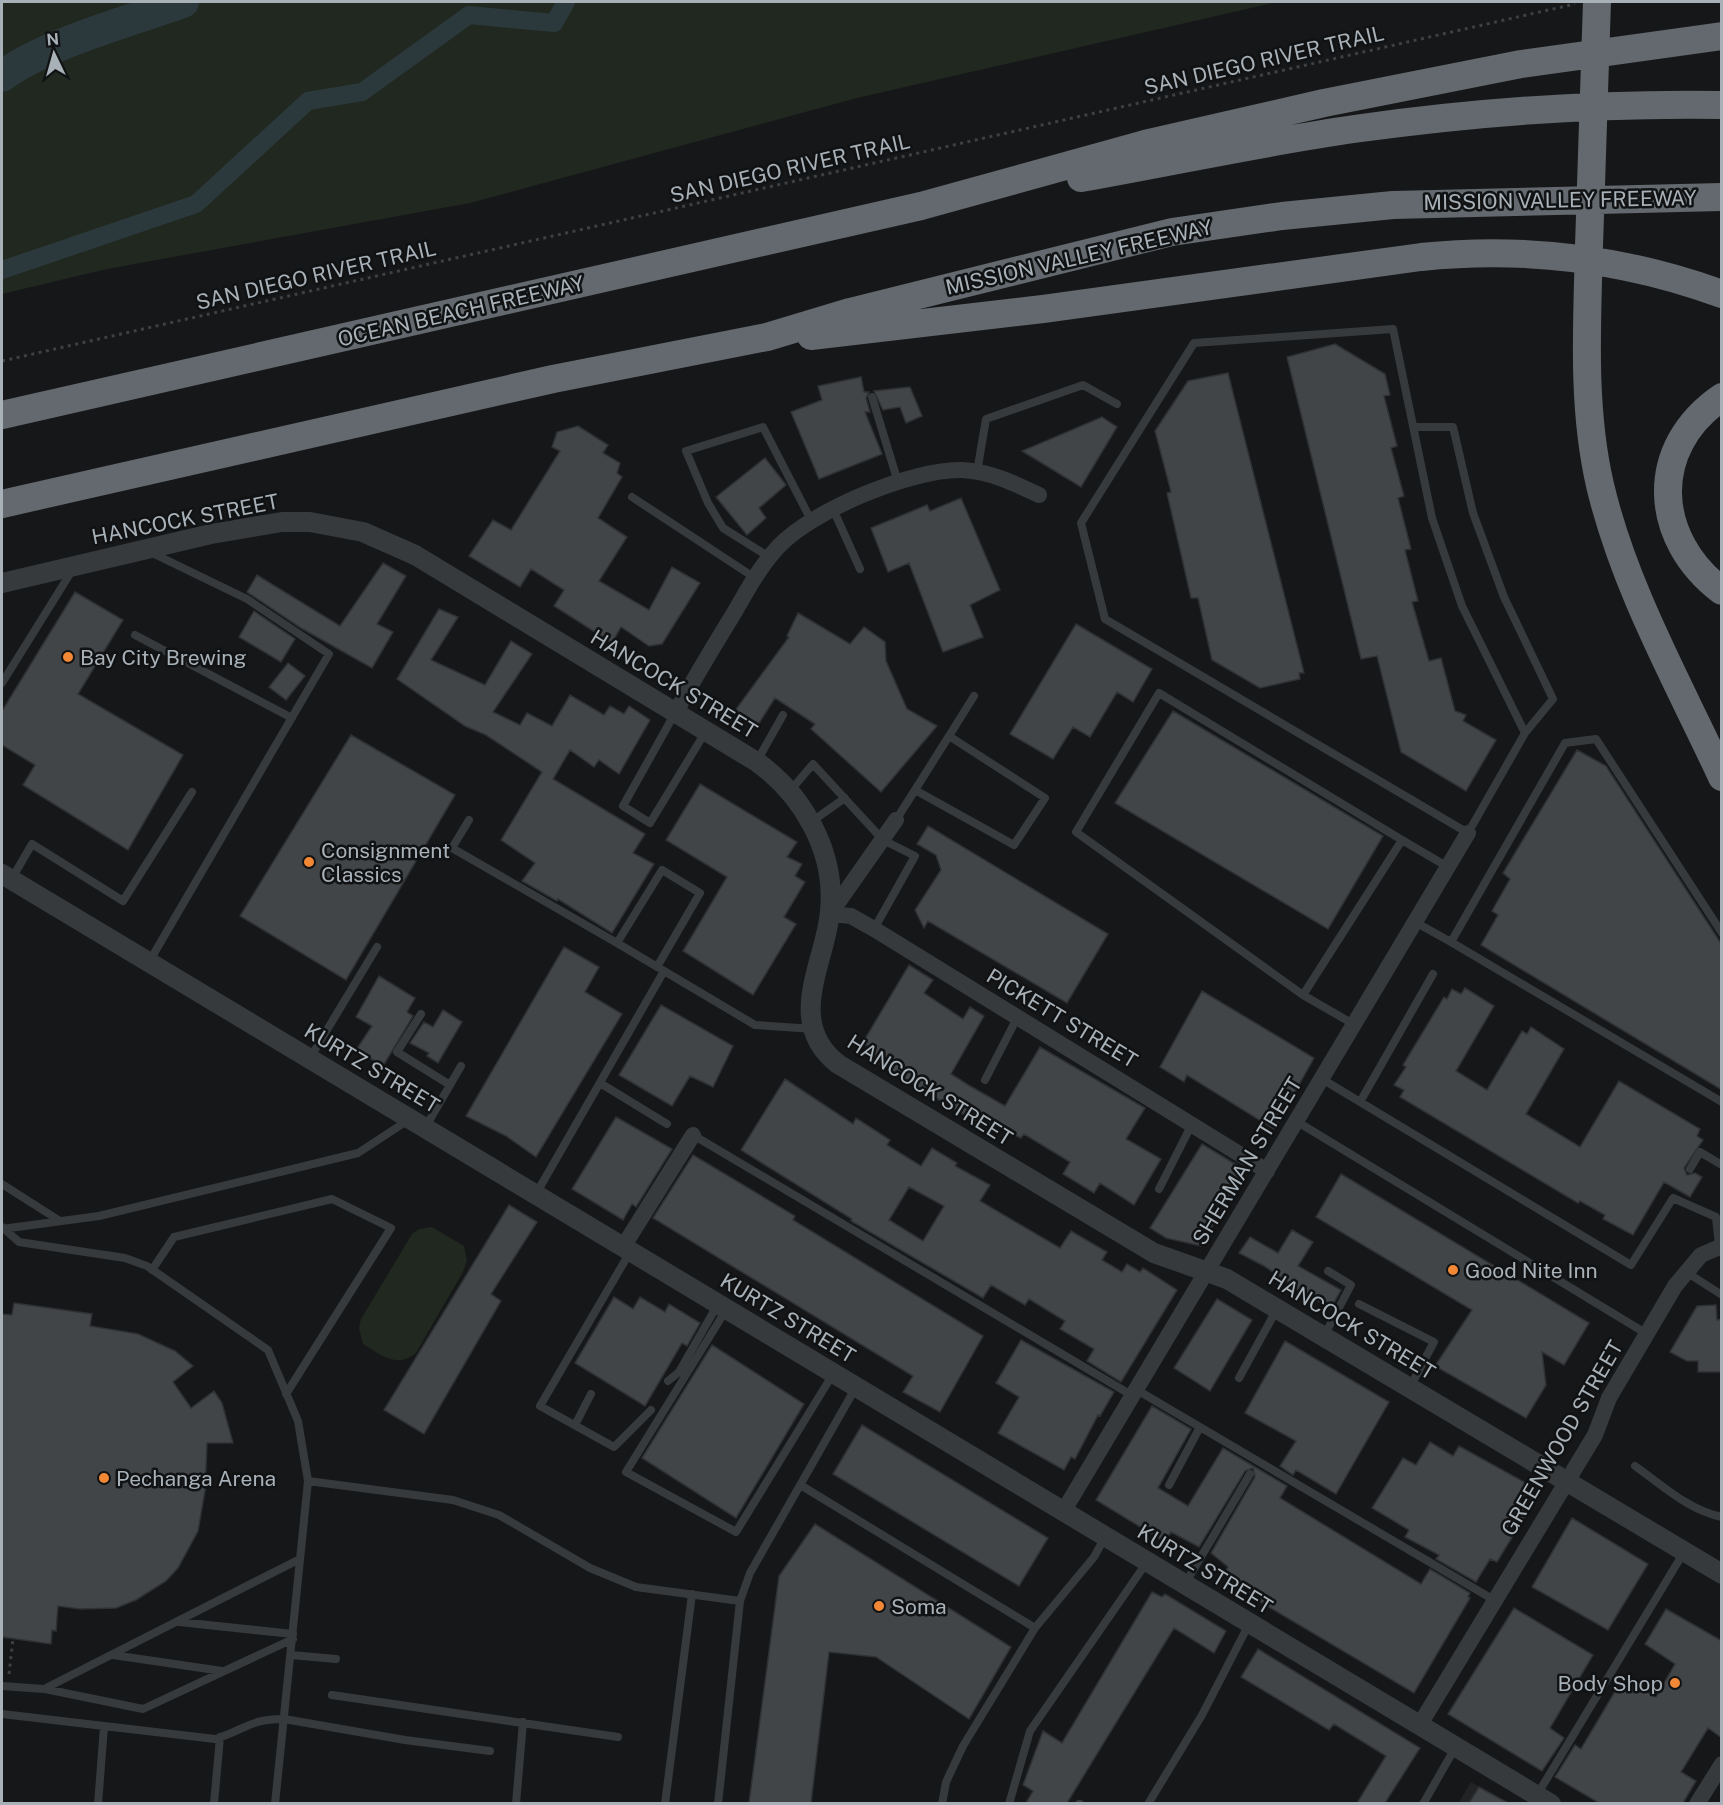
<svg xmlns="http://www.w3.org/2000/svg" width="1723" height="1805" viewBox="0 0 1723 1805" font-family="'Public Sans',sans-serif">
<rect width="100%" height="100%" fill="#161718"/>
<path fill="#222325" d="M1471,1782L1506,1803L1458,1804Z"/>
<path fill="#212820" d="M2,2H1278L857,98L470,203L107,269L2,294Z
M432,1227L464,1246L467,1260L463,1272L416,1353C397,1369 381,1355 363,1344L359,1328L361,1319L412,1234L419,1229Z"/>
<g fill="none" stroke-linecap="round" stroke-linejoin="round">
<path stroke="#2c393c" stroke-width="18" d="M2,270L196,204L308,101L362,92L469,15L554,23L566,2"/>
<path stroke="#2c393c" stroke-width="32" d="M2,76C45,44 130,21 183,2"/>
</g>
<path fill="#424548" stroke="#303134" stroke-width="1.5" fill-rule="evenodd" d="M1335,344L1385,374L1390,395L1384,396L1397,446L1391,448L1404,496L1398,498L1411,549L1405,550L1418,601L1412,602L1429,661L1441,658L1455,711L1466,715L1463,721L1496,740L1466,791L1401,752L1377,656L1361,659L1287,357Z
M1228,373L1304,673H1299L1300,679L1260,688L1212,660L1198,598H1191L1167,493L1171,492L1155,431L1188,381Z
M861,377L864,392H869L866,398L870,412H865L882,454L819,479L791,412L822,400L818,386Z
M910,387L922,416L906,423L900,407L883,410L874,391Z
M1102,417L1117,427L1081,487L1022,451Z
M578,426L608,445L603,453L620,463L617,473L622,477L598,518L627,537L599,581L649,610L672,567L700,583L662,644L649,646L621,627L612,643L554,606L564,590L531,569L520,587L469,556L493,520L511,530L560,451L552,447L557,432Z
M765,458L786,485L759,508L766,518L747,535L716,497Z
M961,498L1000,590L970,605L983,637L943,652L909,563L888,572L871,528L927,505L930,511Z
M383,563L406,576L377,624L393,632L372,668L301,628L247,592L257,575L340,626Z
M75,592L123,620L78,694L183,755L128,850L23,785L35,765L2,745V711Z
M439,609L458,617L431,660L485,685L511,641L532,654L493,712L520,725L527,713L552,726L570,695L604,715L610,706L624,714L629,706L650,720L619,774L599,760L594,767L570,750L553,779L645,834L633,853L654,864L612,933L558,899L557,901L522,881L535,863L501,840L542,772L486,735L465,726L397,679Z
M254,611L295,639L281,662L239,637Z
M798,613L850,644L864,627L885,642L886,661L907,709L937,726L881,792L811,729L815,724L775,698L756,728L734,712L789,637L787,636Z
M1076,624L1152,669L1133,702L1117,692L1090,737L1073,727L1053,759L1010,734Z
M288,663L305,676L286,700L269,687Z
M1173,711L1383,836L1328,929L1115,803Z
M351,735L455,795L346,980L240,916Z
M1577,750L1606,766L1722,945V1090L1481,945L1498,915L1492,911L1510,879L1503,873Z
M700,784L797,842L787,857L802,864L795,876L805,882L784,917L796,924L753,995L683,951L727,877L666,840Z
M928,826L1108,934L1067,1003L928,921L924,928L915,910L941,870L936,855L917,844Z
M564,947L599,967L585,992L622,1014L536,1157L506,1136L466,1116Z
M909,965L933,980L924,993L963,1019L970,1007L984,1016L951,1074L970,1086L1005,1106L1040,1047L1145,1108L1126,1139L1161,1159L1134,1205L1100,1183L1094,1193L1063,1174L1070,1162L1024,1134L1021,1138L994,1125L991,1131L874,1061L872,1048L862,1044Z
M379,976L415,998L407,1012L413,1016L383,1066L356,1050L372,1026L356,1017Z
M1465,988L1494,1006L1456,1071L1487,1090L1522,1031L1527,1034L1531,1027L1564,1049L1526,1114L1580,1147L1619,1081L1700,1129L1697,1136L1703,1140L1684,1168L1687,1175L1695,1173L1702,1177L1690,1197L1664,1182L1633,1235L1603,1219L1605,1215L1580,1201L1578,1203L1400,1097L1404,1090L1394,1085L1406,1067L1403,1065L1444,997L1447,999L1452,989L1461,994Z
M1202,991L1314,1058L1274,1129L1187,1075L1184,1082L1160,1067Z
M661,1005L733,1046L713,1087L690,1076L672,1106L619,1075Z
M443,1010L462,1022L438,1063L427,1056L429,1053L410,1043L424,1022L433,1027Z
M785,1079L853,1124L856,1118L890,1140L887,1145L921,1166L932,1148L957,1163L955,1166L990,1185L980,1201L1060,1248L1071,1231L1107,1252L1102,1260L1122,1272L1127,1264L1140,1272L1143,1268L1177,1290L1121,1382L1087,1361L1094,1349L1060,1329L1065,1321L1029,1299L1025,1305L991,1285L983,1298L851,1221L852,1219L741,1150ZM909,1187L944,1206L923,1241L889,1220Z
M616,1117L672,1149L636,1207L632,1204L623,1220L572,1189Z
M1202,1144L1245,1170L1201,1246L1166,1238L1150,1228Z
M693,1155L795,1216L793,1220L983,1336L940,1412L903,1392L913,1376L653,1218Z
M1341,1174L1589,1323L1564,1365L1542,1352L1546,1385L1526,1418L1435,1366L1472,1310L1316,1217Z
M509,1205L537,1222L491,1294L501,1301L424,1434L384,1410Z
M1292,1230L1313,1242L1298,1266L1341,1290L1331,1308L1287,1285L1288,1282L1264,1266L1239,1253L1250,1237L1278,1253Z
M614,1297L633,1309L640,1297L665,1312L669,1304L700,1323L687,1346L682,1343L645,1406L575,1363Z
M1217,1299L1252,1320L1210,1391L1174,1368Z
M14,1303L92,1314L90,1326L138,1334L175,1351L193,1366L173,1382L191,1408L214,1391L222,1403L233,1443H207L205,1491L198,1531L178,1568L166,1581L136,1600L116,1608L80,1609L58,1606L56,1631L52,1630L51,1644L2,1637V1314L12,1315Z
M1716,1305L1717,1320L1722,1319V1372H1698V1361H1687L1670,1352L1697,1306Z
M1021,1340L1114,1392L1100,1416L1098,1415L1075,1459L1071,1457L1064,1470L998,1433L1019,1397L996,1383Z
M1285,1341L1389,1402L1336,1494L1296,1470L1293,1475L1280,1466L1296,1441L1245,1413Z
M712,1345L804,1404L736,1518L642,1458Z
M1152,1406L1191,1429L1158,1488L1188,1506L1223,1448L1287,1486L1280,1498L1421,1584L1430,1569L1470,1593L1468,1597L1470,1598L1414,1693L1230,1584L1233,1579L1223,1574L1228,1567L1211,1553L1255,1477L1253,1468L1245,1471L1199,1547L1171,1532L1165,1542L1096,1500Z
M862,1425L1048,1538L1019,1586L833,1474Z
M1430,1442L1453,1456L1459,1446L1540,1491L1497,1562L1490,1559L1476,1582L1436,1559L1439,1555L1405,1537L1409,1530L1372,1508L1403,1458L1416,1465Z
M1572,1518L1648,1564L1608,1630L1532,1587Z
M815,1524L1011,1647L969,1719L876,1657L829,1652L811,1803H749L779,1576Z
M1152,1592L1162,1597L1165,1594L1226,1631L1214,1653L1174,1628L1067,1803H1026L1033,1791L1023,1785L1043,1731L1062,1743Z
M1514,1608L1593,1655L1550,1728L1564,1738L1542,1771L1448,1714Z
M1666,1609L1722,1641V1738L1708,1728L1681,1772L1696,1781L1683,1803H1599L1555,1777L1575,1745L1581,1749L1623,1678L1656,1697L1675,1664L1645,1644Z
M1258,1649L1420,1748L1385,1803H1357L1386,1756L1334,1724L1329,1730L1241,1677Z
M1479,1787L1486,1791L1508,1803H1469Z"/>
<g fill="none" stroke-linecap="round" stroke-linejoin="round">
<path stroke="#3d4144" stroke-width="3" stroke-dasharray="3 4.5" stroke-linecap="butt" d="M2,361L1575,4
M9,1674L13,1639"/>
<path stroke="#373a3d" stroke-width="8" d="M1393,329L1432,518L1462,606L1525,733L1468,833L1105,619L1081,523L1194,343Z
M872,397L898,482
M1414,427H1453L1473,513L1504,597L1553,699L1525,733
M977,472L986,419L1083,385L1117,404
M632,497L755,578
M833,509L860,569
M148,551L247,599L329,654L149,962
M769,557L723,528L708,503L686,451L763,427L811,520
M135,635L292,718
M2,683L73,569
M675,713L623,806L650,823L706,731
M757,761L783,715
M915,790L949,736
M790,791L813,764L883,840L915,856L874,929
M469,820L452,848L617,943
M896,820L915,790L1014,845L1045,798L949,736L974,696
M811,822L845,798
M11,880L32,844L123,901L192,792
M1415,922L1451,942
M1722,933L1596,739L1565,743L1451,942L1722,1102
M657,967L700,893L662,870L617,943L755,1025L814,1029
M1303,995L1076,832L1159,693L1402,840
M421,1014L397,1052L450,1085
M1355,1025L1303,995L1402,840L1448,867
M310,1058L377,947
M1322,1079L1631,1265L1673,1198L1716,1217L1719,1246
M985,1080L1017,1018
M600,1083L667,1124
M1360,1102L1433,974
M1296,1121L1647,1334
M425,1128L461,1066
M693,1135L1133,1396
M1690,1169L1700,1152L1722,1165
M2,1184L60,1221
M1159,1189L1192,1124
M536,1194L664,971
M2,1227L19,1242L125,1258L147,1266L268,1350L298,1421L308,1481L275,1804
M2,1229L99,1216L358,1153L410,1119
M630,1252L540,1406L614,1447L651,1410
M152,1270L174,1237L332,1199L391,1228L286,1394
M1686,1272L1722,1295
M1359,1304L1434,1342L1410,1387
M726,1310L626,1472L736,1532L833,1374
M1324,1336L1351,1285L1328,1271
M1239,1378L1277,1309
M668,1381L679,1372L718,1304
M1137,1390L1494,1600
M575,1425L591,1394
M1635,1466C1662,1485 1688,1510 1722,1517
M308,1481L453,1500L499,1515L590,1568L636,1587L740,1601
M1169,1485L1200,1427
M802,1486L1035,1628
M1185,1584L1250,1474
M179,1622L293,1634
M113,1655L222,1671
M291,1655L336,1659
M2,1686L44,1689L300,1559
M45,1689L143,1709L293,1639
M332,1695L618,1737
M2,1714L215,1739C245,1730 249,1719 284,1719L405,1740L490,1751
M1537,1795L1684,1552
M98,1804L104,1727
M214,1804L220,1737
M516,1804L523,1722
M665,1804L692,1594
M718,1804L740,1601L750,1573L856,1387
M942,1804L946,1782L963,1746L1035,1628L1094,1557L1105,1537
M1009,1804L1030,1731L1147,1562
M1079,1804H1080
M1148,1804L1202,1715L1249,1624
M1423,1804L1455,1748"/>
<path stroke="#373a3d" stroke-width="16" d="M676,712C693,680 712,649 731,618C746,593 759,567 779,546C813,510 912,469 961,470C989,471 1014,483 1039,495
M896,820L830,914L851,916L874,929L1267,1171
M623,1247L693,1135
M1063,1512L1468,833
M1419,1726L1595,1435L1609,1398L1675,1286L1701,1255L1722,1246
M1697,1804L1722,1764"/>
<path stroke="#373a3d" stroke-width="20" d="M2,583L211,534L282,522H310L363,532L415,555L757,762C803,795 836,852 830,911C826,962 784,1022 838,1064L1154,1253L1227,1279L1722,1574
M2,874L1551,1804"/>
<path stroke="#63696e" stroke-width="28" d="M1597,2C1594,83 1592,164 1589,246C1587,325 1582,407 1600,485C1624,587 1678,682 1722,777
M1081,178C1172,162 1263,142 1354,129C1475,112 1599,103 1722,105
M811,336L1043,309L1421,257C1525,246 1623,258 1722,294
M1722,397C1647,448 1653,539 1722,591
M2,415L921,206L1145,144L1324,103L1521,64L1722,36
M2,504L553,379L767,337L850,312L1172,232L1282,216L1393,205L1722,197"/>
</g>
<g fill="#f28835" stroke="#111213" stroke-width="2">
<circle cx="68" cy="657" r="6"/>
<circle cx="309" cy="862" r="6"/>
<circle cx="1453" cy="1270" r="6"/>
<circle cx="104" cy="1478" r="6"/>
<circle cx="879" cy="1606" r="6"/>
<circle cx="1675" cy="1683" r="6"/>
</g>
<g text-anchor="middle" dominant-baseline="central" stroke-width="5" stroke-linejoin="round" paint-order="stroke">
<g font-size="21" fill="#a8b1b8" stroke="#111213">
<text transform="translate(1264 60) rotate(-13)">SAN DIEGO RIVER TRAIL</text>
<text transform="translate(790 168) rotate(-13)">SAN DIEGO RIVER TRAIL</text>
<text transform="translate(1560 200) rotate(-1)">MISSION VALLEY FREEWAY</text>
<text transform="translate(1079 257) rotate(-13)">MISSION VALLEY FREEWAY</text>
<text transform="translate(316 275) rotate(-13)">SAN DIEGO RIVER TRAIL</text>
<text transform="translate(461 311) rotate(-13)">OCEAN BEACH FREEWAY</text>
<text transform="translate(185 519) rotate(-11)">HANCOCK STREET</text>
<text transform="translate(674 684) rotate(31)">HANCOCK STREET</text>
<text transform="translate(1062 1018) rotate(31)">PICKETT STREET</text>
<text transform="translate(372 1068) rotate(31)">KURTZ STREET</text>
<text transform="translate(930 1090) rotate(32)">HANCOCK STREET</text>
<text transform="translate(1247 1161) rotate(-59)">SHERMAN STREET</text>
<text transform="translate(788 1318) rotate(31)">KURTZ STREET</text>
<text transform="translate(1352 1325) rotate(31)">HANCOCK STREET</text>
<text transform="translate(1562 1438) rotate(-60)">GREENWOOD STREET</text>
<text transform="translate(1205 1569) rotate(31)">KURTZ STREET</text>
</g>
<g font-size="21" fill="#a8b1b8" stroke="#111213" text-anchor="start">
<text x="80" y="657">Bay City Brewing</text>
<text x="321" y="850">Consignment<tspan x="321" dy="24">Classics</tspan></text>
<text x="1465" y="1270">Good Nite Inn</text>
<text x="116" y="1478">Pechanga Arena</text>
<text x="891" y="1606">Soma</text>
<text x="1663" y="1683" text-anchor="end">Body Shop</text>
</g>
</g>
<rect width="1723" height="1805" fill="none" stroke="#a8b1b8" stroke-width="6"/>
<g transform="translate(54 54) rotate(355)" stroke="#111213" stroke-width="4.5" paint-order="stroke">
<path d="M0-4.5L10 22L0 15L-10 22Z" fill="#a8b1b8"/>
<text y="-9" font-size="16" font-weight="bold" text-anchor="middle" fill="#a8b1b8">N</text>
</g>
</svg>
